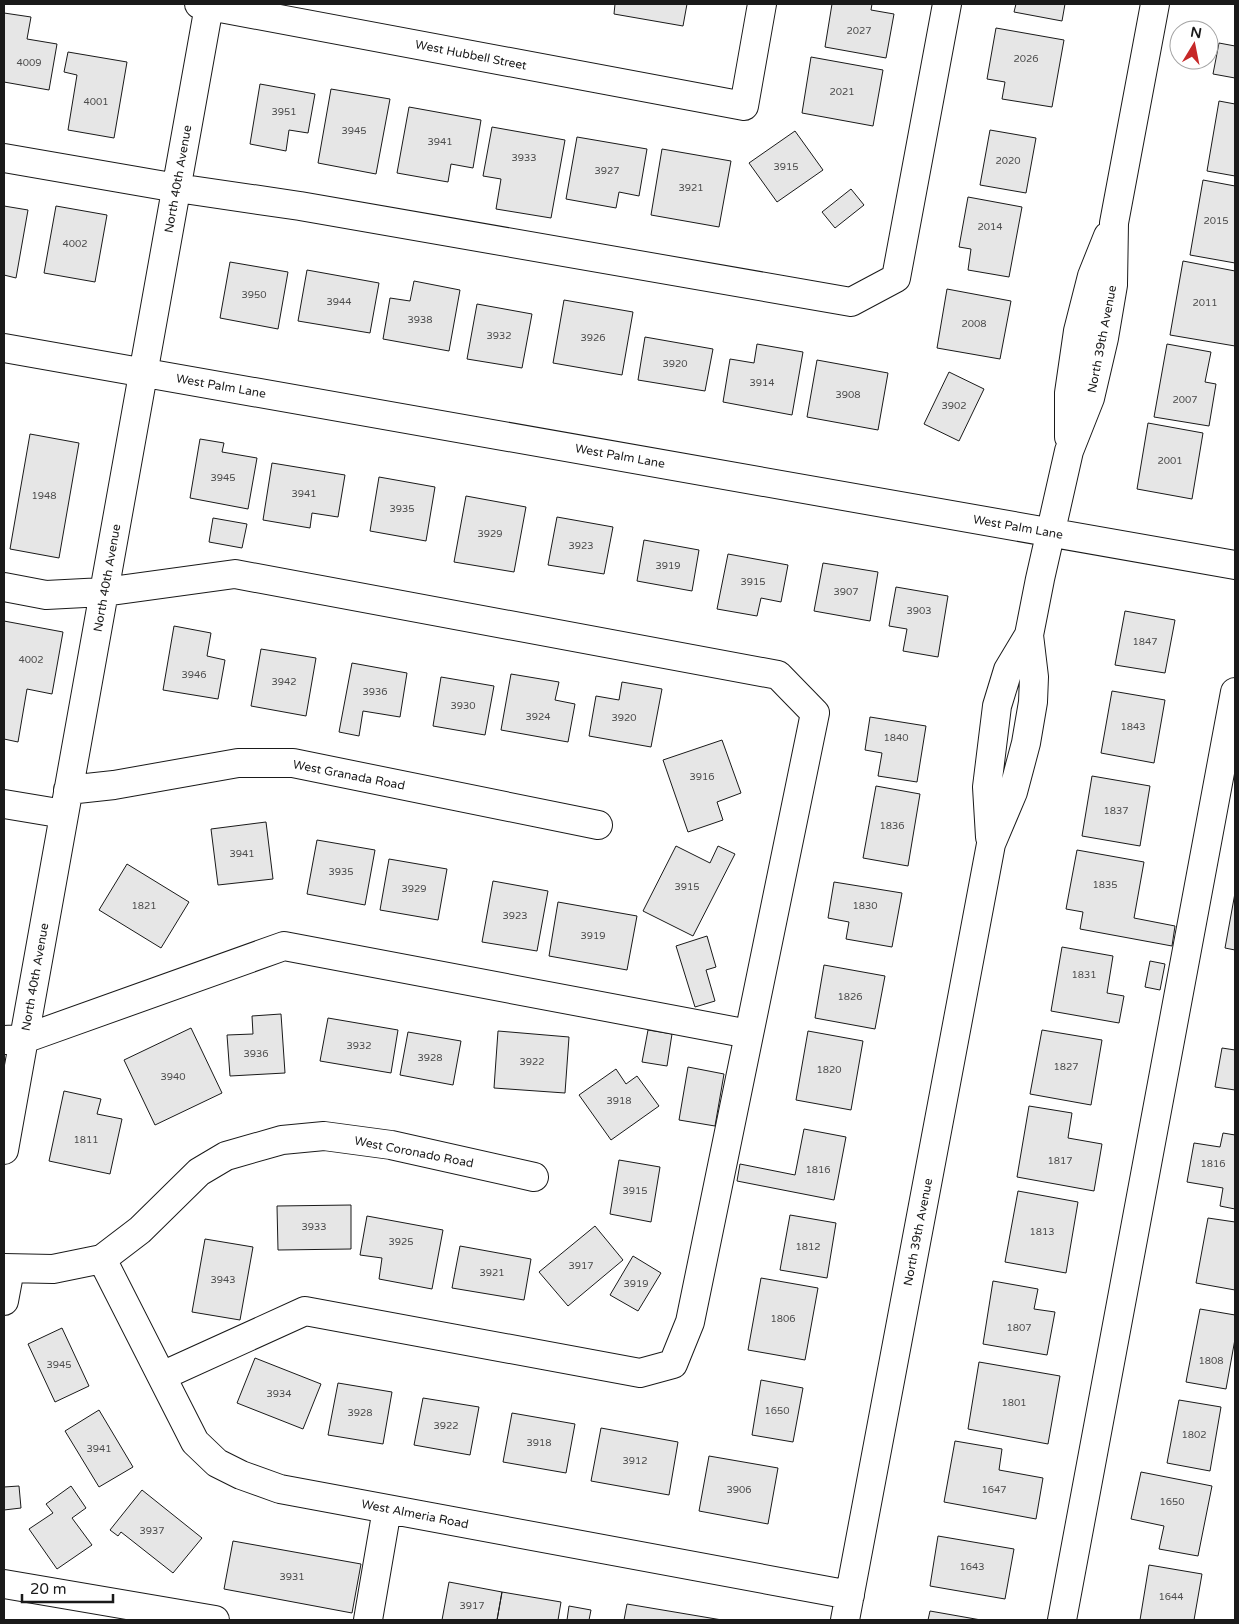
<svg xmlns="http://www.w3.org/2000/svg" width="1239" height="1624" viewBox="0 0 1239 1624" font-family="'Varela Round',sans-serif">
<rect width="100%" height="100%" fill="#fff"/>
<path fill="#e6e6e6" stroke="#1a1a1a" d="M615,4H687L683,26L614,14Z
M832,4H872L871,10L894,14L886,58L825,47Z
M1016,4H1065L1062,21L1014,12Z
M4,13L31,17L27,39L57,44L49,90L4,82Z
M996,28L1064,40L1052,107L1002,99L1005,82L987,79Z
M1219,43L1235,46V78L1213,74Z
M68,52L127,62L114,138L68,130L77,75L64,72Z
M811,57L883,70L873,126L802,113Z
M260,84L315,94L308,133L289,130L286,151L250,144Z
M331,89L390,99L376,174L318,163Z
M1219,101L1235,104V176L1207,171Z
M409,107L481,120L473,168L451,164L448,182L397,173Z
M492,127L565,140L551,218L496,209L501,179L483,176Z
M990,130L1036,138L1026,193L980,185Z
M795,131L823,170L777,202L749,163Z
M577,137L647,149L639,196L619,192L616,208L566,199Z
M662,149L731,161L719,227L651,215Z
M1203,180L1235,186V263L1190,255Z
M851,189L864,205L835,228L822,212Z
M968,197L1022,207L1009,277L968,270L971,249L959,247Z
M4,206L28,210L16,278L4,275Z
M56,206L107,215L95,282L44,273Z
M1183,261L1235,271V346L1170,335Z
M230,262L288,272L278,329L220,318Z
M307,270L379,283L370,333L298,321Z
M414,281L460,290L449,351L383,339L390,298L410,301Z
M947,289L1011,301L1000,359L937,348Z
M564,300L633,312L622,375L553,363Z
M477,304L532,314L522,368L467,359Z
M645,337L713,349L705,391L638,380Z
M757,344L803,352L792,415L723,402L730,359L754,363Z
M1167,344L1211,352L1205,382L1216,384L1209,426L1154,417Z
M817,360L888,373L878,430L807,417Z
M949,372L984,389L959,441L924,424Z
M1148,423L1203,433L1192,499L1137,489Z
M30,434L79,443L59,558L10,549Z
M200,439L224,443L222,452L257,458L248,509L190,498Z
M272,463L345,475L338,517L312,513L310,528L263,520Z
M379,477L435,487L426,541L370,531Z
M466,496L526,507L514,572L454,562Z
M557,517L613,527L604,574L548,565Z
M213,518L247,524L242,548L209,542Z
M644,540L699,550L692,591L637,581Z
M728,554L788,565L781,602L761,598L757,616L717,609Z
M823,563L878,572L870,621L814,611Z
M896,587L948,596L938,657L903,651L907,629L889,626Z
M1125,611L1175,620L1165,673L1115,665Z
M4,621L63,632L52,694L27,689L18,742L4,739Z
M174,626L211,633L207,656L225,660L218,699L163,690Z
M261,649L316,658L306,716L251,706Z
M352,663L407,673L400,717L363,711L359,736L339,732Z
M511,674L559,682L555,700L575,704L568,742L501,730Z
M441,677L494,686L485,735L433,726Z
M622,682L662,689L651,747L589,736L596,696L619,700Z
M1112,691L1165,700L1154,763L1101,753Z
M870,717L926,726L917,782L878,776L882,753L865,750Z
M722,740L741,793L717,802L723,820L688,832L663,760Z
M1092,776L1150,786L1140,846L1082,836Z
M876,786L920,794L908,866L863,858Z
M266,822L273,879L218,885L211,829Z
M317,840L375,850L365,905L307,894Z
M676,846L710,863L718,846L735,854L693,936L643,911Z
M1077,850L1144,862L1134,918L1175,926L1172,946L1080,929L1083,912L1066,909Z
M389,859L447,869L438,920L380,910Z
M127,864L189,902L161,948L99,910Z
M493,881L548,891L537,951L482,942Z
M834,882L902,893L892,947L846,939L849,922L828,918Z
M1235,893V950L1225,948Z
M558,902L637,916L627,970L549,956Z
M707,936L716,967L706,970L715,1001L695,1007L676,946Z
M1062,947L1113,956L1107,993L1124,996L1119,1023L1051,1011Z
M1150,961L1165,964L1160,990L1145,987Z
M824,965L885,976L875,1029L815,1018Z
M281,1014L285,1073L230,1076L227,1035L253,1034L252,1016Z
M328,1018L398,1030L391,1073L320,1061Z
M191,1028L222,1093L155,1125L124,1060Z
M648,1030L672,1034L667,1066L642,1062Z
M1042,1030L1102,1040L1091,1105L1030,1094Z
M498,1031L569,1037L565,1093L494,1088Z
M808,1031L863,1041L851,1110L796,1100Z
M408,1032L461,1041L453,1085L400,1075Z
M1222,1048L1235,1050V1090L1215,1087Z
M688,1067L724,1074L715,1126L679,1120Z
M616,1069L626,1084L637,1076L659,1106L611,1140L579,1095Z
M64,1091L101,1099L97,1114L122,1119L110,1174L49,1161Z
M1029,1106L1072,1113L1068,1138L1102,1144L1094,1191L1017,1177Z
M804,1129L846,1137L834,1200L737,1181L740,1164L795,1175Z
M1223,1133L1235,1135V1209L1220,1206L1223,1188L1187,1182L1194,1143L1220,1147Z
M619,1160L660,1167L651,1222L610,1214Z
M1018,1191L1078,1202L1066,1273L1005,1262Z
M351,1205V1249L278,1250L277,1206Z
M790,1215L836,1223L827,1278L780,1270Z
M367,1216L443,1230L432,1289L379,1279L382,1258L360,1255Z
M1208,1218L1235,1222V1290L1196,1283Z
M595,1226L623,1260L568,1306L539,1272Z
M205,1239L253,1247L240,1320L192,1312Z
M460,1246L531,1259L524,1300L452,1288Z
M633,1256L661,1273L638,1311L610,1295Z
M761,1278L818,1288L805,1360L748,1350Z
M993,1281L1038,1289L1034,1309L1055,1312L1047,1355L983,1344Z
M1200,1309L1235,1315V1339L1226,1389L1186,1382Z
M62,1328L89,1386L55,1402L28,1344Z
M255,1358L321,1384L303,1429L237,1403Z
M979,1362L1060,1376L1048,1444L968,1429Z
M761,1380L803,1388L793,1442L752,1435Z
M338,1383L392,1392L383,1444L328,1435Z
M423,1398L479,1407L470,1455L414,1445Z
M1179,1400L1221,1407L1210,1471L1167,1463Z
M99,1410L133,1467L99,1487L65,1431Z
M512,1413L575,1424L566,1473L503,1462Z
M601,1428L678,1442L669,1495L591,1481Z
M955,1441L1002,1449L999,1470L1043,1478L1036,1519L944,1502Z
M709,1456L778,1468L768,1524L699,1511Z
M1141,1472L1212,1486L1198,1556L1159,1549L1164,1526L1131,1519Z
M19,1486L21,1508L4,1510V1487Z
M71,1486L86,1508L72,1518L92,1545L57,1569L29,1529L53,1513L46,1504Z
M142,1490L202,1538L173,1573L121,1532L118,1536L110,1530Z
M938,1536L1014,1549L1005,1599L930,1586Z
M233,1541L361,1564L352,1613L224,1589Z
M1149,1565L1202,1574L1194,1620H1140Z
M449,1582L502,1592L497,1620H442Z
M502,1592L561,1602L558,1620H497Z
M627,1604L722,1620H624Z
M569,1606L591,1610L589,1620H567Z
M930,1611L981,1620H928Z"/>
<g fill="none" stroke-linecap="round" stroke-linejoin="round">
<defs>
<path id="minor" d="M199,4L744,106L762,4
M4,158L177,188L300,206L851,302L896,278L947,4
M4,348L1235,565
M1069,437V393L1078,331L1092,276L1108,236
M4,587L46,595L104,592L235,574L778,675L815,713L690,1322L673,1364L640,1373L305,1311L162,1376
M68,790L114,785L238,763H293L598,825
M4,804L64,814
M990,837L987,787L997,706L1008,670L1029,635
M4,1040L24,1039L284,946L749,1034
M4,1150L209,6
M102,1259L195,1442L217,1463L241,1475L280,1489L850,1595
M4,1268L53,1269L102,1259L140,1230L199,1172L226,1156L282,1140L324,1136L391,1145L534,1177
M4,1301L10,1269
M4,1584L215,1620
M368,1620L387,1509
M845,1620L991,844L1013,792L1026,743L1033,702L1034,677L1029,635L1040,579L1069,451L1090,398L1104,338L1113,285L1114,223L1155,4
M1062,1620L1235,692"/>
</defs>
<use href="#minor" stroke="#1a1a1a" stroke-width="30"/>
<use href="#minor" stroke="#fff" stroke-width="28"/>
</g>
<g text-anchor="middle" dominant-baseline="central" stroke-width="4" stroke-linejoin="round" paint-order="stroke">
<g font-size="10" fill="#4d4d4d">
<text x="859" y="31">2027</text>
<text x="1026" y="59">2026</text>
<text x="29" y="63">4009</text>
<text x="842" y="92">2021</text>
<text x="96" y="102">4001</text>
<text x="284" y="112">3951</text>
<text x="354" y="131">3945</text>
<text x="440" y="142">3941</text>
<text x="524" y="158">3933</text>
<text x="1008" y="161">2020</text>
<text x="786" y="167">3915</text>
<text x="607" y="171">3927</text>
<text x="691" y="188">3921</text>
<text x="1216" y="221">2015</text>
<text x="990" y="227">2014</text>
<text x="75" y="244">4002</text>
<text x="254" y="295">3950</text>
<text x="339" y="302">3944</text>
<text x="1205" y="303">2011</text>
<text x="420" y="320">3938</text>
<text x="974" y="324">2008</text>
<text x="499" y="336">3932</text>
<text x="593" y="338">3926</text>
<text x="675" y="364">3920</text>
<text x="762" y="383">3914</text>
<text x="848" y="395">3908</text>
<text x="1185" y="400">2007</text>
<text x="954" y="406">3902</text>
<text x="1170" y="461">2001</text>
<text x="223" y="478">3945</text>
<text x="304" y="494">3941</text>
<text x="44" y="496">1948</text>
<text x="402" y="509">3935</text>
<text x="490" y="534">3929</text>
<text x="581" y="546">3923</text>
<text x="668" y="566">3919</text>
<text x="753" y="582">3915</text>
<text x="846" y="592">3907</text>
<text x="919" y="611">3903</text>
<text x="1145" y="642">1847</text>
<text x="31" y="660">4002</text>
<text x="194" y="675">3946</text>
<text x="284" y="682">3942</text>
<text x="375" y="692">3936</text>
<text x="463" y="706">3930</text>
<text x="538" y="717">3924</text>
<text x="624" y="718">3920</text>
<text x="1133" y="727">1843</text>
<text x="896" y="738">1840</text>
<text x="702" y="777">3916</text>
<text x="1116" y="811">1837</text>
<text x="892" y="826">1836</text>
<text x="242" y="854">3941</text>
<text x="341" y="872">3935</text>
<text x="1105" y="885">1835</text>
<text x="687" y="887">3915</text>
<text x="414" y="889">3929</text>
<text x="144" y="906">1821</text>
<text x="865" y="906">1830</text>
<text x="515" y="916">3923</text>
<text x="593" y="936">3919</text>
<text x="1084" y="975">1831</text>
<text x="850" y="997">1826</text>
<text x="359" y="1046">3932</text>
<text x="256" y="1054">3936</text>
<text x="430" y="1058">3928</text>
<text x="532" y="1062">3922</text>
<text x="1066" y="1067">1827</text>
<text x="829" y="1070">1820</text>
<text x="173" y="1077">3940</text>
<text x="619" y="1101">3918</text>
<text x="86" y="1140">1811</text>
<text x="1060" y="1161">1817</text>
<text x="1213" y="1164">1816</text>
<text x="818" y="1170">1816</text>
<text x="635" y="1191">3915</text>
<text x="314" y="1227">3933</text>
<text x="1042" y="1232">1813</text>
<text x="401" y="1242">3925</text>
<text x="808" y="1247">1812</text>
<text x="581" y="1266">3917</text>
<text x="492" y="1273">3921</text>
<text x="223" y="1280">3943</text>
<text x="636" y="1284">3919</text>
<text x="783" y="1319">1806</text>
<text x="1019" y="1328">1807</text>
<text x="1211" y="1361">1808</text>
<text x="59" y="1365">3945</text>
<text x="279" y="1394">3934</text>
<text x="1014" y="1403">1801</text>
<text x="777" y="1411">1650</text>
<text x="360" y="1413">3928</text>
<text x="446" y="1426">3922</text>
<text x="1194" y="1435">1802</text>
<text x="539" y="1443">3918</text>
<text x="99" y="1449">3941</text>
<text x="635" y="1461">3912</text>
<text x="739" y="1490">3906</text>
<text x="994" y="1490">1647</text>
<text x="1172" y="1502">1650</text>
<text x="152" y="1531">3937</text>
<text x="972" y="1567">1643</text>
<text x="292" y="1577">3931</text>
<text x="1171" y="1597">1644</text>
<text x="472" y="1606">3917</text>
</g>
<g font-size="12" fill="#1a1a1a" stroke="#fff">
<text transform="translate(471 55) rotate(11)">West Hubbell Street</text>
<text transform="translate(178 179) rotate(-80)">North 40th Avenue</text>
<text transform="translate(1102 339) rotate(-79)">North 39th Avenue</text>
<text transform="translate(221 386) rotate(10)">West Palm Lane</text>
<text transform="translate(620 456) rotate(10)">West Palm Lane</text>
<text transform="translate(1018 527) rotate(10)">West Palm Lane</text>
<text transform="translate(107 578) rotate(-80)">North 40th Avenue</text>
<text transform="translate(349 775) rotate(11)">West Granada Road</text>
<text transform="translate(35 977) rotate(-80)">North 40th Avenue</text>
<text transform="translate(414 1152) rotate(11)">West Coronado Road</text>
<text transform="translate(918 1232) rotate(-79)">North 39th Avenue</text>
<text transform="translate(415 1514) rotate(11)">West Almeria Road</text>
</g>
</g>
<rect width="1239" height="1624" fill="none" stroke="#1a1a1a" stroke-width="10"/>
<g transform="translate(1194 45) rotate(10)"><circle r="24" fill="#ffffff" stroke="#a3a3a3"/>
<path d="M0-4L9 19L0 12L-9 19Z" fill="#c62828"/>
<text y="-8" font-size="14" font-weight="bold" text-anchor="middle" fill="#1a1a1a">N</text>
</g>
<path d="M22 1594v8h91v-8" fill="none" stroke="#1a1a1a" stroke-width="2.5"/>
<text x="30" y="1594" font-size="15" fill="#1a1a1a" stroke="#ffffff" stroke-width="4" paint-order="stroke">20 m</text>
</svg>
